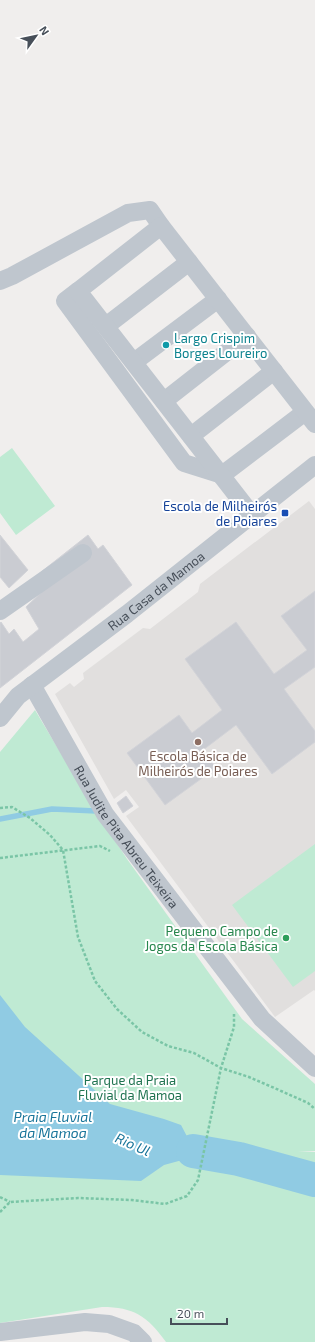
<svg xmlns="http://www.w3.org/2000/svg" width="315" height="1342" viewBox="0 0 315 1342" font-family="'Exo 2',sans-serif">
<rect width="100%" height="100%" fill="#f0eeed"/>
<path fill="#e1dfde" d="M309,501L315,509V991L314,990L275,1017L126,816L139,807L126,790L114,799L55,694L70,683L74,687L84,679L83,673L143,628L150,629L198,592L200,584Z"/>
<path fill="#bfead3" d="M12,448L55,506L16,535L0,513V457Z
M35,710L91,804L127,859L242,1019L315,1084V1151H298L315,1152V1342H166C147,1316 134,1307 102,1307L0,1323V752Z
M315,844V971L293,987L232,905Z"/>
<path fill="#90cbe3" d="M0,995L25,1027L110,1104L164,1119L181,1125L192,1146L240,1151L238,1169L197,1156L164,1165L141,1181L0,1175Z"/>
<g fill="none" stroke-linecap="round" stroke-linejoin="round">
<path stroke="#90cbe3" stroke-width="5.5" d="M0,819L52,809L96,811"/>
<path stroke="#90cbe3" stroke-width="34" d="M193,1151L239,1159L315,1180"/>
</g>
<path fill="#caccd2" stroke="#d2d3d8" d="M0,535L28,570L9,588L0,577Z
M88,535L98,549L103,545L132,585L0,688V623L1,622L9,634L14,629L23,642L39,629L26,607L49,585L41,572Z
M315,591V667L284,689L315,731V742L272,774L236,725L203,750L216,768L165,805L127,753L179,715L192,733L222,710L185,659L236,622L274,674L307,650L281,616Z
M126,796L133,806L123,813L117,803Z"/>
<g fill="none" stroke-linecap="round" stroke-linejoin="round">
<path stroke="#7ac5a6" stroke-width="2.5" stroke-dasharray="3 2" stroke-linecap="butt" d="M0,808L12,807L30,818L50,835L63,850L78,937L95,981L117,1009L142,1032L168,1046L194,1053L221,1068L249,1077L279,1090L308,1103L315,1109
M0,858L100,846L110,851
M0,1197L10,1202
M0,1212L10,1202L78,1198L132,1200L165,1204L187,1196L198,1180L221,1068L234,1027V1014"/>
<g stroke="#bfc6ce" stroke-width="18">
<path d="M0,281L12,276L128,213L150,210L161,226"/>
<path d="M78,291L65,301L184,463L222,475L305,412"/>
<path d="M106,326L189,262"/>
<path d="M134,362L218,299"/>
<path d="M164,401L247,336"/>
<path d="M191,436L274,371"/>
<path d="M252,515L78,291L161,226L315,424"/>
<path d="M0,611L83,553"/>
<path id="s1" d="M32,685L105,814L262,1019L315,1068"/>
<path id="s2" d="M0,718L18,696L127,614L315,465"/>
<path d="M0,1332L85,1322L109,1324L134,1333L143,1342"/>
</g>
</g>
<circle fill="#0f9aa8" stroke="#fff" stroke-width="1.5" cx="166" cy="345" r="4"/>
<rect fill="#1a4fb4" stroke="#fff" stroke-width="1.5" x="281" y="509" width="8" height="8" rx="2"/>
<circle fill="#8d6e63" stroke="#fff" stroke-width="1.5" cx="198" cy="742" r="4"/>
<circle fill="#2e9e5b" stroke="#fff" stroke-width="1.5" cx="286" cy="938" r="4"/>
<g text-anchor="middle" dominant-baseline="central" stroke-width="4" stroke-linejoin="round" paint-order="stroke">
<g font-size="13" fill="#0d838f" stroke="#fff" text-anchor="start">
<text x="174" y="338">Largo Crispim<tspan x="174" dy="15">Borges Loureiro</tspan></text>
</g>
<g font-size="13" fill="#164399" stroke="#fff" text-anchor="end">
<text x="277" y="506">Escola de Milheirós<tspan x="277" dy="15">de Poiares</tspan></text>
</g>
<g font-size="13" fill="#474f59" stroke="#fff">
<text stroke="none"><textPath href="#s2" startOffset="202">Rua Casa da Mamoa</textPath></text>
<text stroke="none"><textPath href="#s1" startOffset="179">Rua Judite Pita Abreu Teixeira</textPath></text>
</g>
<g font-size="13" fill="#785e54" stroke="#fff">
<text x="198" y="756">Escola Básica de<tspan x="198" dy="15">Milheirós de Poiares</tspan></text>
</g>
<g font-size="13" fill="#27864d" stroke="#fff" text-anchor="end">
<text x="278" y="931">Pequeno Campo de<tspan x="278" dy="15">Jogos da Escola Básica</tspan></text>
</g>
<g font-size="13" fill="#1f7350" stroke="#fff">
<text x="130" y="1080">Parque da Praia<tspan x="130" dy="15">Fluvial da Mamoa</tspan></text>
</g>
<g font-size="14" font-style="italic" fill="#19759a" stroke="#fff">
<text x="53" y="1116">Praia Fluvial<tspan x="53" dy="16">da Mamoa</tspan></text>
<text transform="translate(133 1144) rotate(24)">Rio Ul</text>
</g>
</g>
<g transform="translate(36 36) rotate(57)" stroke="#ffffff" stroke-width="3" paint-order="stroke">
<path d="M0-3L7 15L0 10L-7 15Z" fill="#474f59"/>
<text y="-6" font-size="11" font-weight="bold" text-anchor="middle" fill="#474f59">N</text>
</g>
<path d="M171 1318v6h56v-6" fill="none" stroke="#474f59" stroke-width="2"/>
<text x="177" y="1318" font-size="12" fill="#474f59" stroke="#ffffff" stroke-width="3" paint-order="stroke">20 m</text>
</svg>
